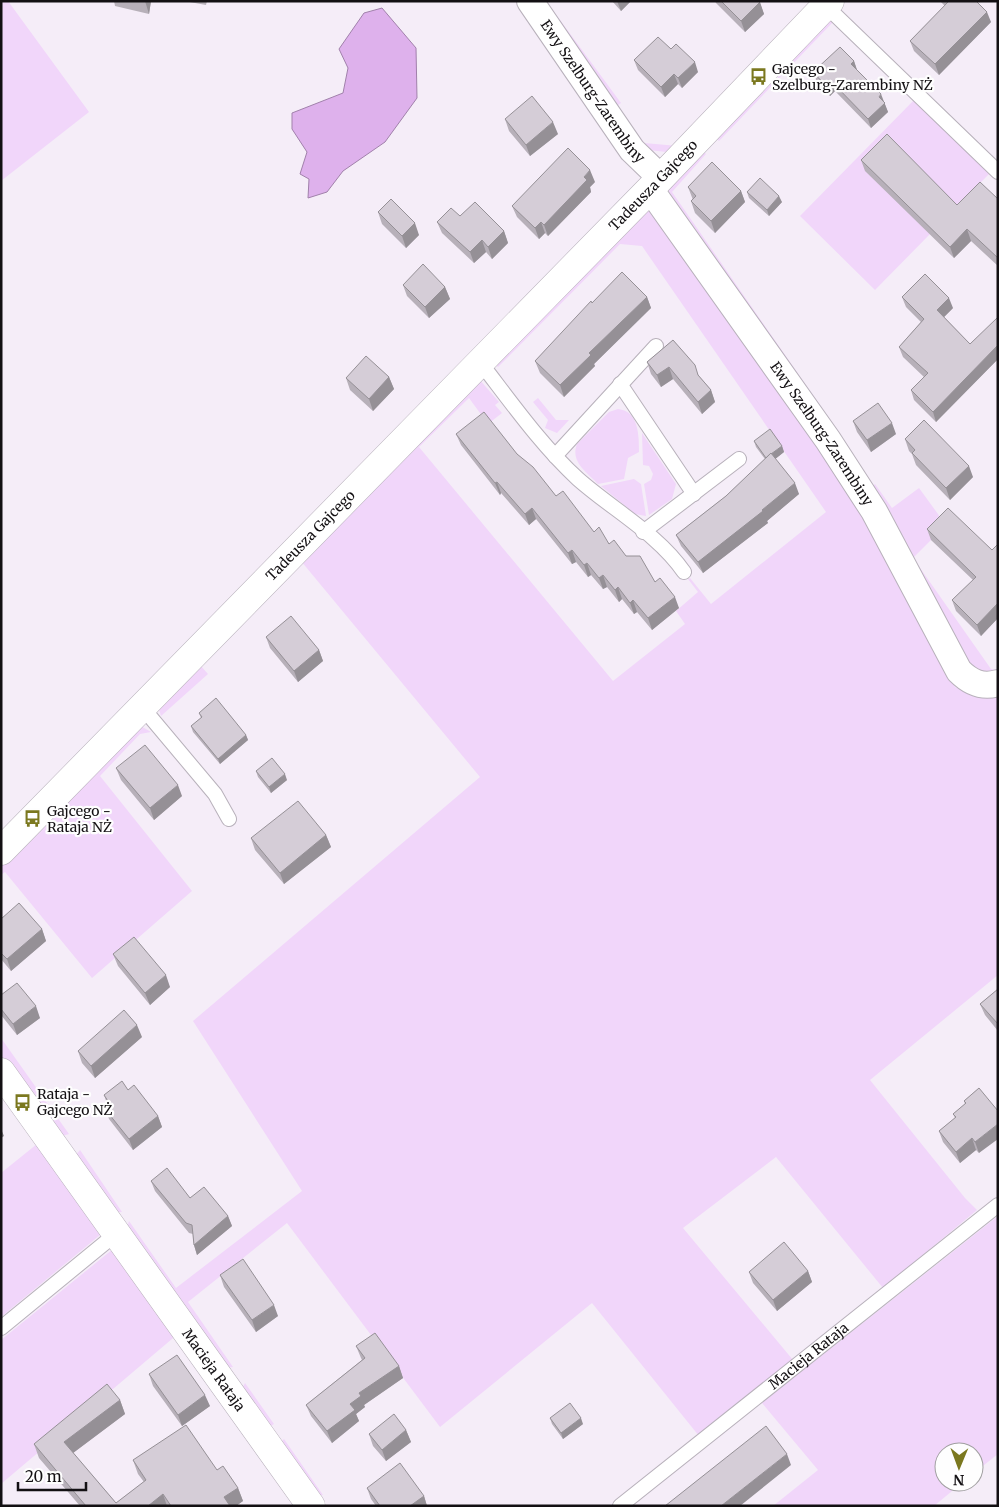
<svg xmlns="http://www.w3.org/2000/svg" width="999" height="1507" viewBox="0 0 999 1507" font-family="Merriweather,serif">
<rect width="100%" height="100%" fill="#f5edf8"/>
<path fill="#f1d6fa" d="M1,1H8L89,112L1,181Z
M539,1H546L621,103L617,106L644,143L678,146L667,152L648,150Z
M827,20L833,22L719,141L714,136L749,100L753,102L784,71L781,68Z
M914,100L990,173L875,290L800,216Z
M701,149L706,154L672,192L835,427L829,428L668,195L669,186Z
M648,207L850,487L955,687L974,696L998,693V975L870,1080L965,1198L977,1210L883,1288L776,1157L683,1228L793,1360L699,1436L592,1303L440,1427L287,1223L188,1302L233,1367L224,1368L126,1231L129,1221L176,1288L302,1191L193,1021L480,777L301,561L479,379L499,402L495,405L502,413L488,424L469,398L419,447L613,681L685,624L676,611L698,592L688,579L690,578L711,604L826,512L642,246L620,244L498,367L496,365Z
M538,398L556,420H569L557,433L545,428L548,420L533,402Z
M618,409C639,411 639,436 639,452L628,458L624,479L598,484C587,472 570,462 577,444L609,412Z
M642,433L676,484L672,499L649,515L644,484L651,480L653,474L649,466L643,465Z
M634,479L641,484L646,516L635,514L601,486Z
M875,484L892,508L919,488L946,525L913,558L991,669L998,670V677L971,668L870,491Z
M200,665L208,674L161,716L158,706Z
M139,725L151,732L140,734L100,776L192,891L92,978L5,872L1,875V864L21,845L24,848L56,816L53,813Z
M1,1038L69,1134L59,1137L1,1059Z
M42,1140L106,1230L1,1317V1173Z
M80,1150L122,1212H113L74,1157Z
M998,1216V1454L974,1473V1452H944V1482H963L934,1506H773L818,1470L762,1403Z
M113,1249L179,1333L1,1484V1340Z
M245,1383L274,1424L267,1428L240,1392Z
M284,1439L323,1495H314L279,1444Z"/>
<path fill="#deb1ec" stroke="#a181ab" d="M382,8L416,48L417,98L385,142L343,171L327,192L308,198L309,179L300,174L307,152L292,129V113L343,93L348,68L339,49L364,13Z"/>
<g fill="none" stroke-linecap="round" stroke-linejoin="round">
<defs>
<g id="lane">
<path d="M826,6L998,172"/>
<path d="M480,362C511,402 541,445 578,479C613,510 658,534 684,572"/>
<path d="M620,384L694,494"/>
<path d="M555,456L656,346"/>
<path d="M643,532L739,459"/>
<path d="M142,707L215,794L229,819"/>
<path d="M1,1328L117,1233"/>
<path id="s1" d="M620,1506L998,1205"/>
</g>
<g id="street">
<path id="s2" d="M530,1L632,150L661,178"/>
<path id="s3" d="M650,189L828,440L874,511L959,671C970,682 982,688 998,683"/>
</g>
<g id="secondary">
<path id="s4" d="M1,851L653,186L830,1"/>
<path id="s5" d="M1,1072L311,1506"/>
</g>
</defs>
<use href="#lane" stroke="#b8b1bb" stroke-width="16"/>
<use href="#street" stroke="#b8b1bb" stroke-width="28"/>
<use href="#secondary" stroke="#b8b1bb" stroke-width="29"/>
<use href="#lane" stroke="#fff" stroke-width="14"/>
<use href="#street" stroke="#fff" stroke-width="26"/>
<use href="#secondary" stroke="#fff" stroke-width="28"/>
</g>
<path fill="#b7b0b9" d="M114,1H151L149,14L115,6Z
M184,1H207L206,5Z
M612,1H631L621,11Z
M715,1H759L764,14L745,32L716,3Z
M940,1H976L991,22L939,75L914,51L910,41L945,6Z
M634,60L698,72L682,88L678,84L665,97L638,70Z
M854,61L857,70L884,102L888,112L871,128L835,91L830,96L817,82L813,72Z
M505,119L558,134L530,156L509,131Z
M861,160L957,205L998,199V266L971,241L954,258L865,171Z
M595,182L590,187L591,192L548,236L545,233L539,239L517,217L512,206Z
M688,187L741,191L745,202L715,233L695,213L691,201L693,200Z
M747,192L782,202L769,216L749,198Z
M378,212L419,235L406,248L382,224Z
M460,216L504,231L508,243L492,259L486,252L474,263L442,233L437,222Z
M403,285L445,287L450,299L429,318L407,296Z
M647,297L651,308L594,364L595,366L564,397L540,373L535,361L592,303Z
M902,297L953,308L944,317L970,344L998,319V359L936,422L914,400L911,390L924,377L903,357L899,347L921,322L906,307Z
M673,340L699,376L711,390L715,402L702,414L673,379L661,387L651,374L647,362Z
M389,377L394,389L373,411L350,390L346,378Z
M853,421L896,434L871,452L857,432Z
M456,434L517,454L556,496L594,532L626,556L655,582L679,608L652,630L637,612L634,614L622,599L619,602L607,587L603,589L591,575L588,577L576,562L572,564L536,519L529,525L501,493L500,495L461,445Z
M905,439L973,477L950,500L916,465L912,454L909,451Z
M754,441L782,446L784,452L775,459L799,494L767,521L768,523L703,573L681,546L676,535L726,496L765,459L756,447Z
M927,529L992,550L998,544V618L981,636L956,611L952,600L973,580L931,540Z
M266,637L319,650L323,661L298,682L270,648Z
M199,713L246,735L248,740L220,764L193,732L191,726L201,718Z
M116,768L182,796L154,820L121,780Z
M256,771L287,780L271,793L258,777Z
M326,835L331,847L284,884L255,850L251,838Z
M1,919L42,929L46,941L11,971L1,959Z
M113,954L170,987L150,1005L118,966Z
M998,989V1031L985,1015L980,1004Z
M1,995L40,1018L17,1035L1,1015Z
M142,1037L95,1078L82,1063L78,1051Z
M979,1088V1153L976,1150L960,1163L943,1142L939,1131L955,1118L953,1114L965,1104L964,1101Z
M128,1090L158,1116L162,1127L133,1150L109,1119L105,1109L108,1106L104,1095Z
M151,1181L228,1216L232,1226L197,1255L194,1245L193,1234L189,1233L155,1191Z
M808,1271L812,1282L777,1311L753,1283L749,1272Z
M220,1275L278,1316L256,1332L224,1287Z
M356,1346L399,1366L403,1378L364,1405L365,1407L356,1414L359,1421L332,1443L311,1416L306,1405L362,1360L361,1358Z
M149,1374L210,1406L182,1426L153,1386Z
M120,1400L125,1414L73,1453L116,1503L144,1482L138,1474L133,1460L217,1470L238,1488L243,1501L236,1506H80L39,1458L34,1444Z
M550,1418L583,1424L563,1439L552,1424Z
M406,1430L411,1442L386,1461L373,1446L369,1434Z
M367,1488L424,1496L427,1506H376L371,1499Z"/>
<path fill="#959096" d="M145,1H151L149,14Z
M617,1H631L621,11Z
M760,2L764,14L745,32L741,21Z
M987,12L991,22L939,75L935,64Z
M854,61L857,70L851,64Z
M695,62L698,72L682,88L678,78Z
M674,74L678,84L665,97L661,87Z
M832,82L835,91L830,96L827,87Z
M881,94L888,112L871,128L868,119L879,97Z
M553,122L558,134L530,156L526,145Z
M590,170L595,182L590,187L591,192L548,236L544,225Z
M741,191L745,202L715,233L711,221Z
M779,196L782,202L769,216L767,210Z
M541,222L545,233L539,239L535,228Z
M415,223L419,235L406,248L402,236Z
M967,229L971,241L954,258L950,247Z
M504,231L508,243L492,259L488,247Z
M482,240L486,252L474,263L470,252Z
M445,287L450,299L429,318L425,307Z
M647,297L651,308L594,364L595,366L564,397L560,385L589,353Z
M949,298L953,308L941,320L937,310Z
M998,345V359L936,422L933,412Z
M669,367L673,379L661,387L657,375Z
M389,377L394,389L373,411L369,399Z
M711,390L715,402L702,414L698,402Z
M892,423L896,434L871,452L867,440Z
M782,446L784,452L769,464L766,458Z
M969,466L973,477L950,500L946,488Z
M497,482L501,493L500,495L495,483Z
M795,483L799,494L767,521L768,523L703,573L698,562Z
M532,508L536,519L529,525L525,514Z
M572,550L576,562L572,564L568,553Z
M587,563L591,575L588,577L584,565Z
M603,575L607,587L603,589L599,578Z
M618,587L622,599L619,602L615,590Z
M675,597L679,608L652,630L648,618Z
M633,600L637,612L634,614L630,603Z
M998,603V618L981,636L977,625Z
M319,650L323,661L298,682L294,671Z
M246,735L248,740L220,764L218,759Z
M285,774L287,780L271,793L269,787Z
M178,785L182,796L154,820L150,808Z
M326,835L331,847L284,884L280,873Z
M42,929L46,941L11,971L7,959Z
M166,975L170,987L150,1005L145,993Z
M36,1006L40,1018L17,1035L13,1024Z
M137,1025L142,1037L95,1078L91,1066Z
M158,1116L162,1127L133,1150L129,1139Z
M998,1124V1139L979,1153L975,1142Z
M1,1129L4,1136L1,1138Z
M972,1138L976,1150L960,1163L956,1152Z
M228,1216L232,1226L197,1255L194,1245Z
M808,1271L812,1282L777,1311L773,1300Z
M274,1305L278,1316L256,1332L252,1320Z
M399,1366L403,1378L364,1405L365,1407L356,1414L359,1421L332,1443L327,1431L359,1393Z
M205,1395L210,1406L182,1426L178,1415Z
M120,1400L125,1414L69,1456L64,1442Z
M581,1418L583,1424L563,1439L561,1433Z
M406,1430L411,1442L386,1461L382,1450Z
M787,1454L791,1465L740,1506H721Z
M238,1488L243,1501L236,1506H228L224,1497Z
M163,1494L167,1506H148Z
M424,1496L427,1506H410Z"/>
<path fill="#d5cdd7" stroke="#959096" d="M721,1H759L760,2L741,21Z
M947,1H976L987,12L935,64L910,41L948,2Z
M658,37L671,49L676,44L695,62L678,78L674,74L661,87L634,60Z
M840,47L854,61L851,64L881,94L879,97L885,103L868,119L832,82L827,87L813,72Z
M532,96L553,122L526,145L505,119Z
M887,134L957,205L980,182L998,199V258L967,229L950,247L861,160Z
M568,148L590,170L584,177L587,180L544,225L541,222L535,228L512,206Z
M712,162L741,191L711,221L691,201L696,196L688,187Z
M760,178L779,196L767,210L747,192Z
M391,199L415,223L402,236L378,212Z
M475,202L504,231L488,247L482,240L470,252L437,222L451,208L460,216Z
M423,264L445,287L425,307L403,285Z
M622,272L647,297L589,353L591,355L560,385L535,361L591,301L592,303Z
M925,274L949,298L937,310L970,344L997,318L998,319V345L933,412L911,390L928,373L899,347L924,319L902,297Z
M673,340L695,365L698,375L711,390L698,402L669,367L657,375L647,362Z
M366,356L389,377L369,399L346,378Z
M878,403L892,423L867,440L853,421Z
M484,412L517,454L533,467L556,496L563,491L594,532L599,527L609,544L614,540L626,556H640L655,582L660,578L675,597L648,618L633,600L630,603L618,587L615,590L603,575L599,578L587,563L584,565L572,550L568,553L532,508L525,514L497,482L495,483L456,434Z
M924,420L969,466L946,488L912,453L915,450L905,439Z
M770,429L782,446L771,454V453L766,458L754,441Z
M771,453L795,483L762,510L763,511L698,562L676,535L726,496Z
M948,508L992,550L998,544V603L977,625L952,600L976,577L927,529Z
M291,616L319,650L294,671L266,637Z
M216,698L246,735L218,759L191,726L202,717L199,713Z
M145,745L178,785L150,808L116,768Z
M272,758L285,774L269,787L256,771Z
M298,801L326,835L280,873L251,838Z
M19,903L42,929L7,959L1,953V919Z
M134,937L166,975L145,993L113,954Z
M17,983L36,1006L13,1024L1,1009V995Z
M998,989V1024L980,1004Z
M124,1010L137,1025L91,1066L78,1051Z
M122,1081L128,1090L134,1085L158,1116L129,1139L105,1109L110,1104L104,1095Z
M979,1088L998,1111V1124L975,1142L972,1138L956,1152L939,1131L956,1117L953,1114L966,1103L964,1101Z
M167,1168L190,1198L204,1187L228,1216L194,1245L192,1225L186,1223L151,1181Z
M784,1242L808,1271L773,1300L749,1272Z
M243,1259L274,1305L252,1320L220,1275Z
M375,1333L399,1366L359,1393L361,1396L350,1404L355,1410L327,1431L306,1405L365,1358L356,1346Z
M177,1355L205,1395L178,1415L149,1374Z
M107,1384L120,1400L64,1442L116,1503L146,1480L133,1460L186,1425L217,1470L223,1466L238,1488L224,1497L230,1506H171L163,1494L148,1506H86L34,1444Z
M570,1403L581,1418L561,1433L550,1418Z
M394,1414L406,1430L382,1450L369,1434Z
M766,1426L787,1454L721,1506H665Z
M400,1463L424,1496L410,1506H380L367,1488Z"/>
<defs>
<symbol id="bus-bare" viewBox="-9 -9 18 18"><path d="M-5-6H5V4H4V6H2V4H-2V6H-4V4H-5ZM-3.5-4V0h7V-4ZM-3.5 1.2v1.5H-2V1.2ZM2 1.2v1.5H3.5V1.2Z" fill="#7b781f" stroke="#fefefe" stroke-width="2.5" paint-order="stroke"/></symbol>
</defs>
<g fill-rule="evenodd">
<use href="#bus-bare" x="746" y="64" width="25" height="25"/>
<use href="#bus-bare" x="20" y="806" width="25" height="25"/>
<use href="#bus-bare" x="10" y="1090" width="25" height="25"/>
</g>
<g text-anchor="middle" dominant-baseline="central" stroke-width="4.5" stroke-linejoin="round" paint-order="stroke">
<g font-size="14" fill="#131013" stroke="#fefefe" text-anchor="start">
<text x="772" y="69">Gajcego -<tspan x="772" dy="16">Szelburg-Zarembiny NŻ</tspan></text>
<text x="47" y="811">Gajcego -<tspan x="47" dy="16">Rataja NŻ</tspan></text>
<text x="37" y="1094">Rataja -<tspan x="37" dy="16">Gajcego NŻ</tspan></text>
</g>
<g font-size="14" fill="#131013" stroke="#fefefe">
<text stroke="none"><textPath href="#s2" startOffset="110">Ewy Szelburg-Zarembiny</textPath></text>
<text stroke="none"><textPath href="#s4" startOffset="932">Tadeusza Gajcego</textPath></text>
<text stroke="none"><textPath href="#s3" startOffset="299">Ewy Szelburg-Zarembiny</textPath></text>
<text stroke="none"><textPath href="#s4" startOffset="442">Tadeusza Gajcego</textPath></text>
<text stroke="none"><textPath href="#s1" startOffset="241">Macieja Rataja</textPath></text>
<text stroke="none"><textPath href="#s5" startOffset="366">Macieja Rataja</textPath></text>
</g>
</g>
<rect width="999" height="1507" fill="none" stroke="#131013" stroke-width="5"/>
<g transform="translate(959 1467) rotate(181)"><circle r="24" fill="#fefefe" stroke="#a09fa0"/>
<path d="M0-4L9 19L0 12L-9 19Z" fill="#7b781f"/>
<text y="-8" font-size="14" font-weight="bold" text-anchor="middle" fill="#131013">N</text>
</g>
<path d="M18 1482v8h68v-8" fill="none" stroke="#131013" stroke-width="2.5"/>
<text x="25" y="1482" font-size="15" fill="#131013" stroke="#fefefe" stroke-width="4" paint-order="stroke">20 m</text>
</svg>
